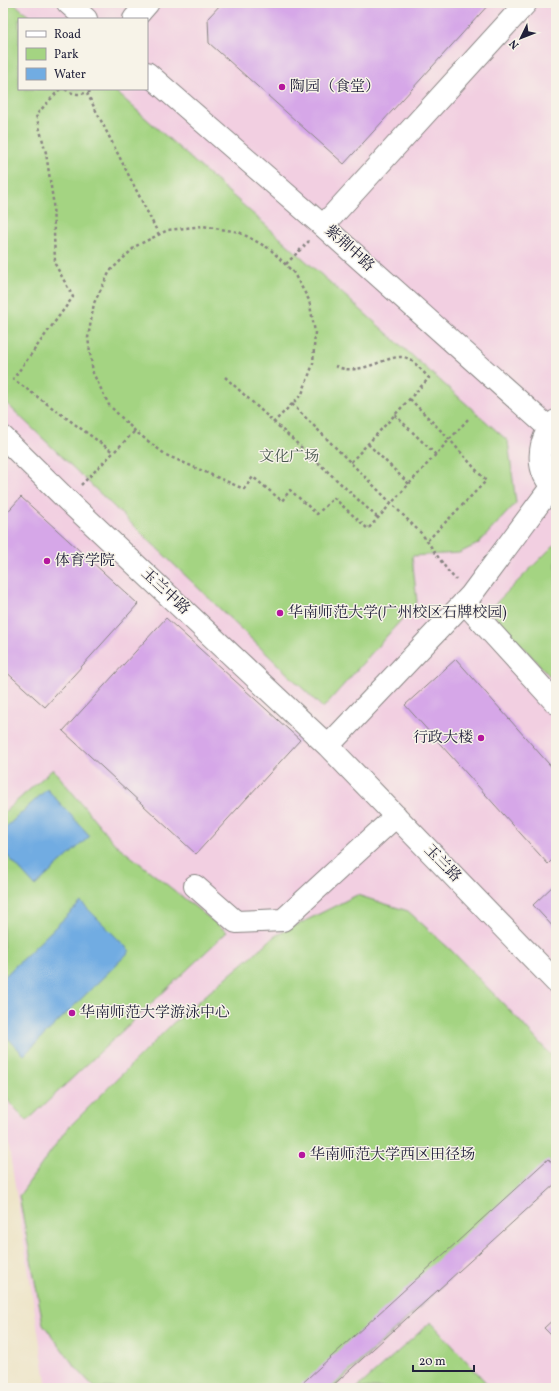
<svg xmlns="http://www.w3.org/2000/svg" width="559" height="1391" viewBox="0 0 559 1391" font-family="Vollkorn,'Noto Serif SC',serif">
<rect width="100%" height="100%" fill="#f7f3e8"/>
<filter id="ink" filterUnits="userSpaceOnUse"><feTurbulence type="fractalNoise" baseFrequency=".025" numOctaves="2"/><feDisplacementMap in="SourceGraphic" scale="8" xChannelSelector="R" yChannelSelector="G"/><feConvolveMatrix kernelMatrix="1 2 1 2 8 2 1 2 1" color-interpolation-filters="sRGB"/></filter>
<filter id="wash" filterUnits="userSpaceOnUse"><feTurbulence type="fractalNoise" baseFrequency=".012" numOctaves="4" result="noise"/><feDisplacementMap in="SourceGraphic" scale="16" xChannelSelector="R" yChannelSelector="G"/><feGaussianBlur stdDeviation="0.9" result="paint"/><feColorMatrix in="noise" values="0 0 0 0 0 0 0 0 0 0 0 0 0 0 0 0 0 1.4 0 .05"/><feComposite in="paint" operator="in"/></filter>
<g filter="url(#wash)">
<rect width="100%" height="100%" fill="#eee5c9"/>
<path fill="#f2cfe1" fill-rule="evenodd" d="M3,3H556V1388H47L8,1142L3,1137ZM19,19H147V89H19Z"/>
<path fill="#a4d482" stroke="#637b5e" d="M3,3H14L32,19H19V89H113L508,441L516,503L478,544L459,553L412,556L417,602L323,708L3,400Z
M556,543V683L489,610Z
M53,769L114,843L227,932L27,1121L3,1095V813Z
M357,895L408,911L453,952L518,1019L556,1061V1180L333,1388H95L76,1368L43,1324L19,1196L66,1130L172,1024L275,936Z
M431,1322L491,1388H357Z"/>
<path fill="#71ace2" stroke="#4a678e" d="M47,789L90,836L35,886L3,851V830Z
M81,902L130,951L24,1055L3,1033V978Z"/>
<g id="blocks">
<path fill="#d6a7e8" d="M222,3H490L344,164L209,43L208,18Z
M21,497L138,604L45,707L3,669V517Z
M166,618L300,740L196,854L63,731Z
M456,659L556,772V856L548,864L405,705Z
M556,883V930L533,905Z
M548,1159L556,1168V1183L330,1388H297Z
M556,1317V1340L544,1328Z"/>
</g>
</g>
<g filter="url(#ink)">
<use href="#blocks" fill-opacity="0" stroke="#888482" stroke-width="1"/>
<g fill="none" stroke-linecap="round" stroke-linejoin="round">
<defs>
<path id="minor" d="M68,3L86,19
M134,19L148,3
M147,73L323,226L549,428
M323,226L526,3
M556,421C537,440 534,472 556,489
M3,437L67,500L328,746L556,982
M464,602L556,703
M328,746L471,595L552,486
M195,886L236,922L283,920L396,816"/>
</defs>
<use href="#minor" stroke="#888482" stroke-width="24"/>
<path stroke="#888482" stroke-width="2.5" stroke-dasharray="3 3" stroke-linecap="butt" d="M60,89L36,115L46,153L53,200L55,264L73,297L13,379L113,452
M65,89C74,96 85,95 94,89
M87,93L159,235
M286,264L309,241
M335,366C363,379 392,349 409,359C416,363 423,372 429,378L350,463
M225,377L378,518
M410,399L450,440L486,481L427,541
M292,404L422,534L448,571L456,580
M395,415L436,455
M273,423L302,394L313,364L315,332L309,300L293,272L270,249L239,232L203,226L168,230L136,246L110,271L94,303L88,338L93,373L109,405L135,431L166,455L244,489L253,477L282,501L290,490L317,514L334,498L368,529L470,417
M368,444L409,484
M81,485L135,431"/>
<use href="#minor" stroke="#fff" stroke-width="22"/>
</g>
</g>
<g fill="#b5179e" stroke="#f7f3e8" stroke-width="1.5">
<circle cx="282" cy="87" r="4"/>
<circle cx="47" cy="561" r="4"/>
<circle cx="280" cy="613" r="4"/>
<circle cx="481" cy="738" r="4"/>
<circle cx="72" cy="1013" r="4"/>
<circle cx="302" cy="1155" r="4"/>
</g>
<g text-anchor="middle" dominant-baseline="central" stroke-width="3" stroke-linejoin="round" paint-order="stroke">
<g font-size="15" fill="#22223b" stroke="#f7f3e8" text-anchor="start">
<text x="290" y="87">陶园（食堂）</text>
<text x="55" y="561">体育学院</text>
<text x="288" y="613">华南师范大学(广州校区石牌校园)</text>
<text x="473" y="738" text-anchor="end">行政大楼</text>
<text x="80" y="1013">华南师范大学游泳中心</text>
<text x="310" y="1155">华南师范大学西区田径场</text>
</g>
<g font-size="15" fill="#22223b" stroke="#f7f3e8">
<text transform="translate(349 249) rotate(42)">紫荆中路</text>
<text transform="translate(165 592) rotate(43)">玉兰中路</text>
<text transform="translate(442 864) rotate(46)">玉兰路</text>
</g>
<g font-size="15" fill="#495750" stroke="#f7f3e8">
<text x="289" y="457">文化广场</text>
</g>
</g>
<rect width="559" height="1391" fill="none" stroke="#f7f3e8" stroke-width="16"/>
<rect x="18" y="18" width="130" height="72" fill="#f7f3e8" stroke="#a29fa3"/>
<rect x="26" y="31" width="20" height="6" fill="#ffffff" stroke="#a29fa3"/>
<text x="54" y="38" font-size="12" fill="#22223b">Road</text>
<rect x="26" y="48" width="20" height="12" fill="#a4d482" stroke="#a29fa3"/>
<text x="54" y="58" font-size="12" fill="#22223b">Park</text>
<rect x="26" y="68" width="20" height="12" fill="#71ace2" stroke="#a29fa3"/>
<text x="54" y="78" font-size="12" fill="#22223b">Water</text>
<g transform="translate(521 38) rotate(227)" stroke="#f7f3e8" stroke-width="3" paint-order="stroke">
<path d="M0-3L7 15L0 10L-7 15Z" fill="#22223b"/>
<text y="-6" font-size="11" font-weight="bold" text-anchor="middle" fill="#22223b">N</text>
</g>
<path d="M413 1365v6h61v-6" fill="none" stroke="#22223b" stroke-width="2"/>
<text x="419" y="1365" font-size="12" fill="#22223b" stroke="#f7f3e8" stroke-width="3" paint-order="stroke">20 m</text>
</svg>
